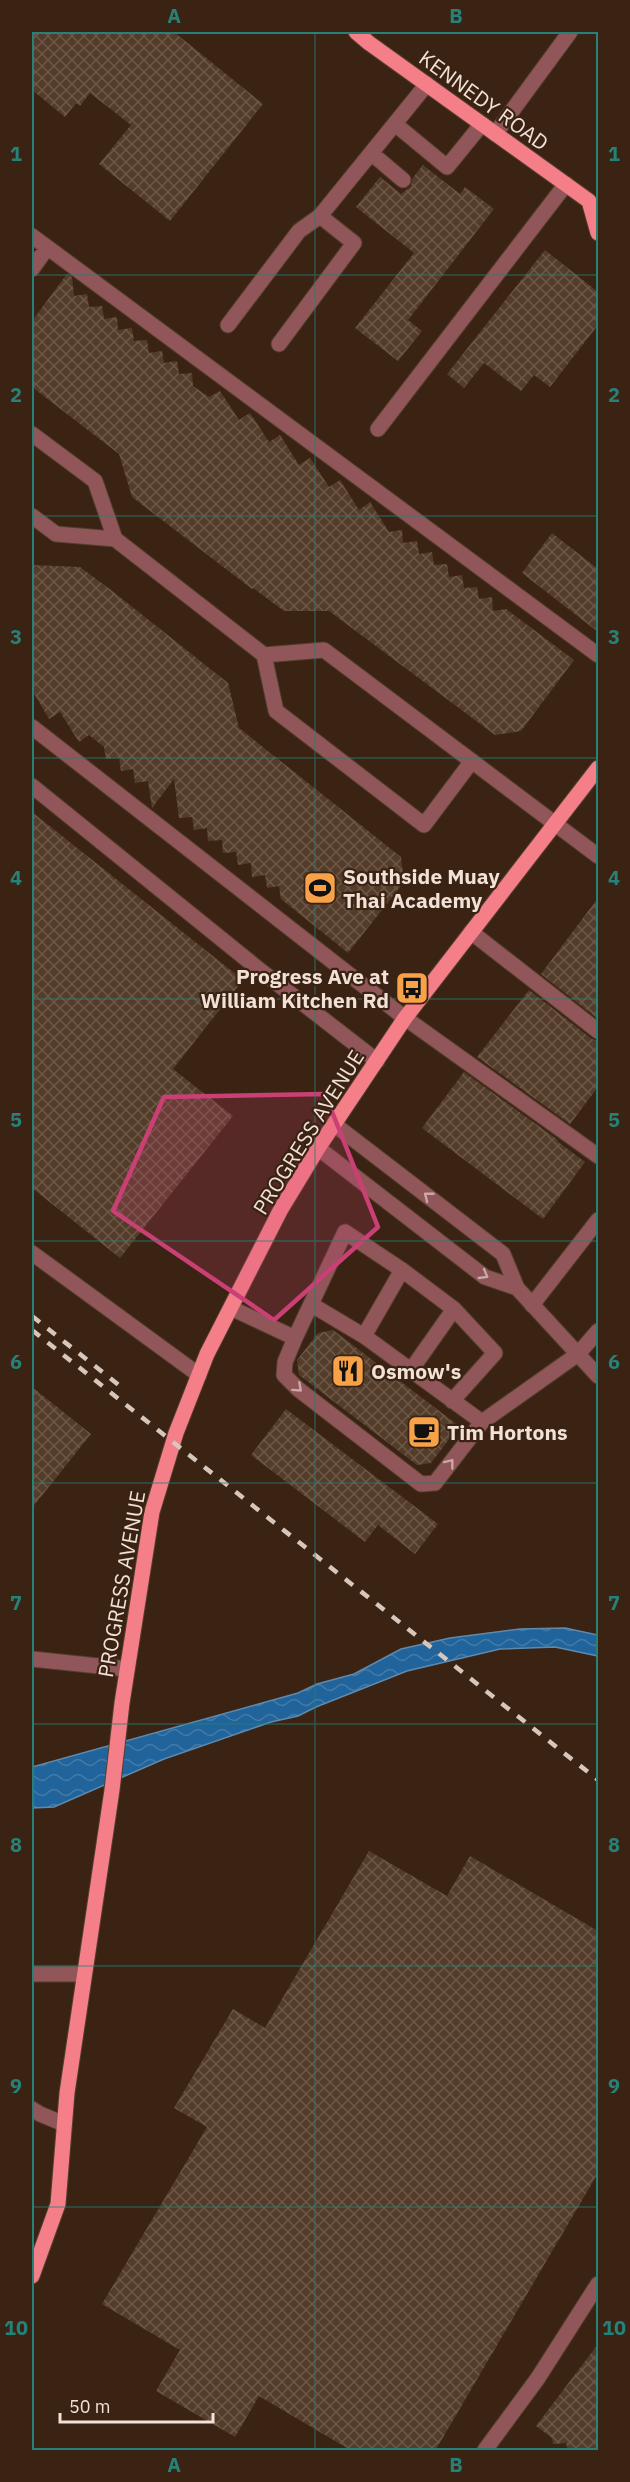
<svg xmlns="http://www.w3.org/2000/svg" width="630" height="2482" viewBox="0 0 630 2482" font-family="'IBM Plex Sans',sans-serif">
<defs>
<pattern id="water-waves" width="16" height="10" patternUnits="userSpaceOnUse" patternTransform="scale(1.5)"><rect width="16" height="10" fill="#21649b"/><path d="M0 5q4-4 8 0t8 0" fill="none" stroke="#427aa8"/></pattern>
<pattern id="building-cross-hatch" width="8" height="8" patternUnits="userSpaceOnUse" patternTransform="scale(1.5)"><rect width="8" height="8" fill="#543c2a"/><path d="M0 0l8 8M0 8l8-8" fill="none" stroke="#6d5848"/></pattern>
</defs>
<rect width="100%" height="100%" fill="#3a2313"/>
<path fill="url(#water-waves)" stroke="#5f8aad" stroke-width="1.5" d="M565,1628L598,1635V1656L555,1647L500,1649L407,1671L316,1707L298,1716L271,1722L164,1759L54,1807L32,1808V1767L298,1693L317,1684L354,1674L401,1649L450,1638L520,1629Z"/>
<path fill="url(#building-cross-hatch)" d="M32,32H174L263,104L170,221L99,164L131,125L90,93L80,106L76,103L65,117L32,90Z
M423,165L460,194L465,187L494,209L408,320L422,331L398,361L355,328L414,253L356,207L380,177L401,194L411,186L412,179Z
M545,250L598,292V325L550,387L534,375L521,391L484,363L464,388L447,374Z
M67,274L72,277L74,296L87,294L89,307L102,306L104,319L117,317L118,330L132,328L134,341L147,340L149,353L162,351L164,363L177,361L179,374L192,373L193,386L209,397L220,391L239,420L250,413L269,442L280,435L299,465L310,458L329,487L340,480L359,510L370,502L389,532L402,530L403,543L417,541L419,554L432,552L434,565L447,564L449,577L462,575L464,588L477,587L479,599L492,597L493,611L506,609L574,660L521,731L495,735L329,611H284L253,588L252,589L132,497L119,454L32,387V321Z
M552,533L598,569V632L522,573Z
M32,565L80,567L111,590L228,683L239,728L401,857L404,882L348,953L281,899L279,886L267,888L265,875L252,877L251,863L238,865L236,852L223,853L222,840L208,841L207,828L194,830L192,817L179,818L174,779L152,808L148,781L135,783L133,769L121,771L119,758L106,759L104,747L89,735L79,742L60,712L49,719L32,690Z
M32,812L243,980L173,1069L233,1116L120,1258L32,1188Z
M598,898V1019L541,974Z
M529,990L592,1039L598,1041V1087L570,1124L477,1057Z
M464,1072L558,1140L557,1141L585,1162L543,1219L422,1128Z
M333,1330L459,1426L431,1463L417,1465L299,1375L297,1360L318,1333Z
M32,1387L91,1434L32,1508Z
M286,1409L438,1524L415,1554L378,1525L365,1542L251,1455Z
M369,1851L447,1896L470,1856L598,1931V2173L435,2451H352L259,2396L235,2437L156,2391L180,2350L102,2304L207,2127L174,2108L233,2009L265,2028Z
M598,2344V2451H568L566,2443L553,2444L552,2438L536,2426Z"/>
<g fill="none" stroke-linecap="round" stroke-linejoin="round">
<defs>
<path id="minor" d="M395,124L447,167L482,124
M495,134L570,32
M371,153L403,180
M32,236L598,655
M32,269L47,248
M228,325L299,231L320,216
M279,344L354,243L320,216L427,84
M378,429L566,184
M32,434L95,481L115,539L264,655L324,650L598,856
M32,516L56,534L115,539
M264,655L276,711L424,825L472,761
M32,727L405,1018L598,1156
M32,786L256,967L377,1061
M471,932L598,1031
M335,1125L503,1254L517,1288L598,1376
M318,1148L485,1277L517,1288
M32,1253L199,1375
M312,1305L364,1336L482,1422L578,1354L598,1331
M532,1305L598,1220
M231,1308L295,1338
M364,1336L402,1270
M411,1370L454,1309
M452,1401L495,1353L454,1309L402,1270L345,1232L295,1338L285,1362L284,1375L298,1389L421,1484L435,1483L482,1422
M32,1659L127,1669
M32,1974H84
M32,2109L40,2114L64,2124
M485,2450L538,2378L598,2284"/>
<path id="major" d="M356,32L369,43L589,201L598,233
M32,2276L58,2204L67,2093L112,1790L122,1703L152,1512L176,1433L207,1354L281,1209L318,1148L405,1018L598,768"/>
</defs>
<use href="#minor" stroke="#543e2e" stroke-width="17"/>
<use href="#major" stroke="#543e2e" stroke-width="17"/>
<use href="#minor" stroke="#905659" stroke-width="15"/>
<use href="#major" stroke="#f57f88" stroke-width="15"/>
<path stroke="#d7c6bc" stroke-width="4.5" stroke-dasharray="10 10" stroke-linecap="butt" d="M32,1316L120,1386
M32,1330L598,1780"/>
</g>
<defs><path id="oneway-chevron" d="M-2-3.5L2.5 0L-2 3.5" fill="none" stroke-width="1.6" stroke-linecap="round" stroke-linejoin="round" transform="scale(1.5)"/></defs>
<g stroke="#caa9a5">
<use href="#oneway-chevron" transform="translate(428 1196) rotate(-142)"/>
<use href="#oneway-chevron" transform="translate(484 1275) rotate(30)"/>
<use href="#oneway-chevron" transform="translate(298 1388) rotate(42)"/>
<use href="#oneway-chevron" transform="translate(450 1463) rotate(-52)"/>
</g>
<path fill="#cb4074" fill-opacity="0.2" stroke="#cb4074" stroke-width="4.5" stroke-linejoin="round" d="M325,1094L378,1227L274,1320L113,1211L164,1097Z"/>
<path fill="none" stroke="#268178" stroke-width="1.5" stroke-opacity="0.55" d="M315,32V2450M32,275H598M32,516H598M32,758H598M32,999H598M32,1241H598M32,1483H598M32,1724H598M32,1966H598M32,2207H598"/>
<defs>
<symbol id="stadium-square" viewBox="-11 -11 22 22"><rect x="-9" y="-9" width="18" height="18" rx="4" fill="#f7a148" stroke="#3a2313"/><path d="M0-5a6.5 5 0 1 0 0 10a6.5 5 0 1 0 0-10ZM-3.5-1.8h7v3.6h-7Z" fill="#111"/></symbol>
<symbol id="bus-square" viewBox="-11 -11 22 22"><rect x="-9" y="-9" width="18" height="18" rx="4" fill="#f7a148" stroke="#3a2313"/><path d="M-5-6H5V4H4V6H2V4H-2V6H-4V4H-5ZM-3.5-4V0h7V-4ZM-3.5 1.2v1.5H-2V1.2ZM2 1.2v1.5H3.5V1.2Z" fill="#111"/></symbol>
<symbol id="restaurant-square" viewBox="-11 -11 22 22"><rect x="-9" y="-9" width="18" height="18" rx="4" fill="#f7a148" stroke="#3a2313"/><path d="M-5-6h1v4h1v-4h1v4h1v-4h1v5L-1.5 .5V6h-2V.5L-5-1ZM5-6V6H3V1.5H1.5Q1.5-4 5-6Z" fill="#111"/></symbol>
<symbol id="cafe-square" viewBox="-11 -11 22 22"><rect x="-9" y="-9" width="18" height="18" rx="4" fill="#f7a148" stroke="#3a2313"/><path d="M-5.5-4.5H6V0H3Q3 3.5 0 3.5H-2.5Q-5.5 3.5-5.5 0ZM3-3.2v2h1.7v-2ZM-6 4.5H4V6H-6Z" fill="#111"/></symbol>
</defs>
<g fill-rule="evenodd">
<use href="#stadium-square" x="301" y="869" width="38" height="38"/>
<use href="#bus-square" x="393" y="969" width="38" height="38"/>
<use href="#restaurant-square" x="329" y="1352" width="38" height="38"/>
<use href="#cafe-square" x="405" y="1413" width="38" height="38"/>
</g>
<g text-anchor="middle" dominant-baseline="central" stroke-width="4.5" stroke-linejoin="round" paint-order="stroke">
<g font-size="21" fill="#f1e1d7" stroke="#3a2313">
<text transform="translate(484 100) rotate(36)">KENNEDY ROAD</text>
<text transform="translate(308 1132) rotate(-58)">PROGRESS AVENUE</text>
<text transform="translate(121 1584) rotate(-80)">PROGRESS AVENUE</text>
</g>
<g font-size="21" font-weight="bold" fill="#f1e1d7" stroke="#3a2313" text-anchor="start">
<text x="343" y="876">Southside Muay<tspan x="343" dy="24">Thai Academy</tspan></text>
<text x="389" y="976" text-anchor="end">Progress Ave at<tspan x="389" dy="24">William Kitchen Rd</tspan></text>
<text x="371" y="1371">Osmow's</text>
<text x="447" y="1432">Tim Hortons</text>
</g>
</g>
<rect width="630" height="2482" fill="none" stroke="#3a2313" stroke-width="66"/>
<path d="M60 2413v9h153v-9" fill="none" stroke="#f1e1d7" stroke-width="3"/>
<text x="69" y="2413" font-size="18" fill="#f1e1d7" stroke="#3a2313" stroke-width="4.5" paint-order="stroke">50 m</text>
<rect x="33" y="33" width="564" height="2416" fill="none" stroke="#268178" stroke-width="2"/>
<g font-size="20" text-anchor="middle" font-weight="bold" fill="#268178">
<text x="174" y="23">A</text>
<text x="456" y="23">B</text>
<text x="16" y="161">1</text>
<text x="614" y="161">1</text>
<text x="16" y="402">2</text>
<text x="614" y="402">2</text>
<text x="16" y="644">3</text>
<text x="614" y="644">3</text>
<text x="16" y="885">4</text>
<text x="614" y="885">4</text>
<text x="16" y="1127">5</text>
<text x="614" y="1127">5</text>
<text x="16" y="1369">6</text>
<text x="614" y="1369">6</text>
<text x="16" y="1610">7</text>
<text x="614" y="1610">7</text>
<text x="16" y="1852">8</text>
<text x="614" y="1852">8</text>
<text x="16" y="2093">9</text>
<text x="614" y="2093">9</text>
<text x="16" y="2335">10</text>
<text x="614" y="2335">10</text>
<text x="174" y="2472">A</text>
<text x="456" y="2472">B</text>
</g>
</svg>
